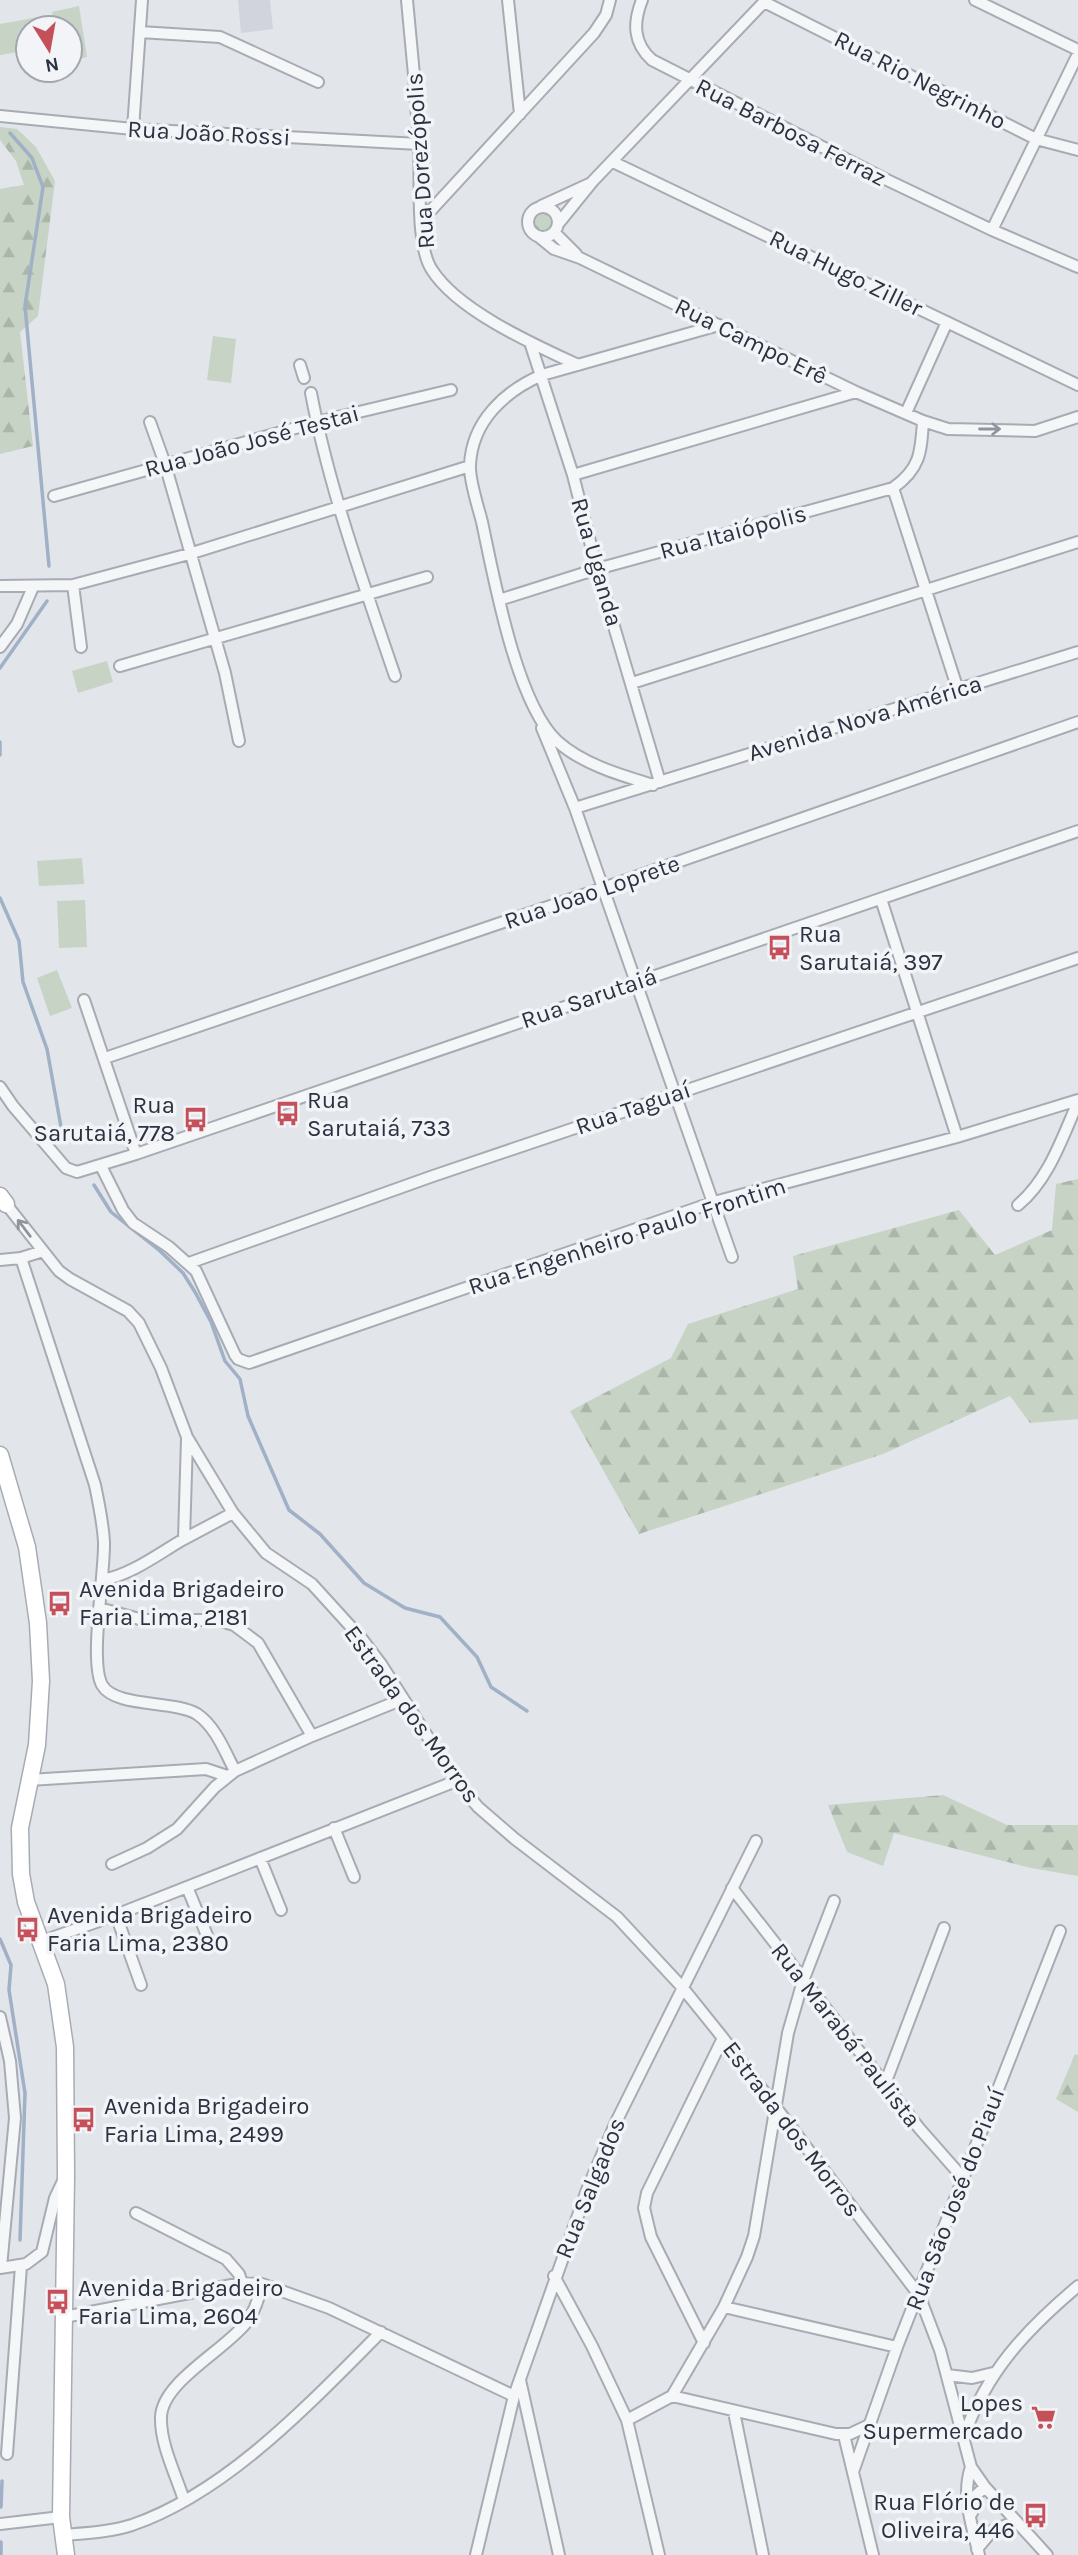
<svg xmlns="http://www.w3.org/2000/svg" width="1078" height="2555" viewBox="0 0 1078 2555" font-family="Karla,sans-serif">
<defs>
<pattern id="forest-firs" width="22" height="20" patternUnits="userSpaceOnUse" patternTransform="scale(1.75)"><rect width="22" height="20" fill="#c7d3c4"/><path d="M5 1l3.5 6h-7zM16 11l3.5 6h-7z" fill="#abb6aa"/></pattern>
<pattern id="park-crowns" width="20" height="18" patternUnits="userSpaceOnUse" patternTransform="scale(1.75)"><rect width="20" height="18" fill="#c7d3c4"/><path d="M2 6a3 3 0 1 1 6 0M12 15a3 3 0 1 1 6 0" fill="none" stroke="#abb6aa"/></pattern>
</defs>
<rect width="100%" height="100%" fill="#e2e5ea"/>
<path fill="#d1d4dc" d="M238,0H270L273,29L241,33Z"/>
<path fill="url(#forest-firs)" d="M0,127L17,129L36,147L55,181L38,316L20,332L33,446L0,454V189L24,185L16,161L0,140Z
M1078,1179V1419L1030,1423L1010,1396L883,1454L639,1534L570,1411L671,1358L688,1324L798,1289L793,1256L959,1210L995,1255L1052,1230L1056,1184Z
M943,1795L1007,1825H1078V1876L1031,1868L894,1833L883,1866L847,1852L828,1805Z
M1075,2054L1078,2055V2112L1056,2099Z"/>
<path fill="url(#park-crowns)" d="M528 221a15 15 0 1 1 30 0a15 15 0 1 1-30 0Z"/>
<path fill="#c7d3c4" d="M79,6L87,57L70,61V28H55L52,12Z
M50,15L52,28H28V50L0,55V24Z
M213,336L236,339L231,383L207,380Z
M107,661L113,682L78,693L72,671Z
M82,858L84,884L39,886L37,861Z
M85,900L87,947L59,948L57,901Z
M57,970L72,1008L50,1016L37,978Z"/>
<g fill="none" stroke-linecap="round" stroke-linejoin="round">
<path stroke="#a0b0c7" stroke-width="3.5" d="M10,133L32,158L43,187L25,306L49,566
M0,668L47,601
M0,742V755
M0,898L19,941L23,982L47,1049L63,1138
M94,1185L111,1212L160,1251L183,1273L195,1292L211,1322L225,1361L240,1379L248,1416L289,1510L320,1534L364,1583L405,1608L440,1617L477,1657L491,1687L527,1711
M0,1939L11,1965L9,1990L25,2093L20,2240
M1,2507L2,2481
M1,2555V2542"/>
<defs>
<path id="street" d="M407,0C412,48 416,96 419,144C421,176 415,245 432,270C458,311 535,345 578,365
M508,0L520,114
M642,0C633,23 633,43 652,60L885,179L992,230L1078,267
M975,0L1078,50
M764,2L1036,139L1078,150
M140,32L220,37L318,82
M0,116L133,129L419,144
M133,129L142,0
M613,162L1078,385
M541,206L589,184
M528 222a15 15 0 1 1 30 0a15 15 0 1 1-30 0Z
M422,220L594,33L606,15L610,0
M558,224L592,182L766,0
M992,230L1078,54
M554,232L576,254
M538,236L554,249L580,258L856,392L923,421L948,429L1035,431L1078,417
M530,342L573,475L597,569L660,782
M300,365L304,378
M311,393C329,488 364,585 395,676
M906,413L947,322
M150,422L165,464L225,673L239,741
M573,475L856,392
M893,488L958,690
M54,496L317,422L451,390
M73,585L81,647
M0,586L73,585L189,554L470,466
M499,600L597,569L893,488C920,469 921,453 923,421
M0,647L17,624L33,587
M120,666L427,577
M632,683L1078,542
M542,728L575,808L732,1257
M653,785C620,775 582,764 557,741C516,702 494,578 482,522C478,506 469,480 470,465C472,421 505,391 542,375L719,325
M575,808L1078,652
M881,899L957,1137
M84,1000L136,1154
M105,1058L603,888L1078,722
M0,1087L13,1106L66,1168L77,1172L136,1154L1078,831
M101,1166L123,1210L133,1223L169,1247L196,1271L235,1355L238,1359L249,1363L714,1202L957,1137L1078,1100
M1,1202L6,1204L59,1271L70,1279L128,1311L139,1323L161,1368L187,1437L233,1513L266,1553L312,1584L362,1639L381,1664L456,1781L478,1807L515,1839L617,1917L682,1987L723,2038L919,2295L940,2350L971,2467L985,2487L1047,2555
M1018,1205C1049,1179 1062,1138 1078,1102
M21,1258L95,1485C99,1504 103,1523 104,1542C105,1574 89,1661 102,1685C115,1708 174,1700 197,1714C216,1727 225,1752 235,1771
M0,1260L21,1258L43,1251
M189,1263L433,1176L1078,958
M184,1539L233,1513
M102,1580C131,1575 158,1554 184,1539L187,1439
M99,1608L143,1620H217L234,1625L258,1643L312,1736
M29,1780L206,1769L227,1776
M334,1828L354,1877
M260,1858L281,1910
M112,1864L147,1848L177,1829L215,1787L235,1771L312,1736L403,1699
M187,1887L211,1945
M732,1888L919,2128L963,2178
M116,1915L141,1985
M40,1942L116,1915L456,1781
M0,2017L10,2061L15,2118L1,2267
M885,2084L944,1928
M136,2213L226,2259L239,2274L242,2283L262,2284L329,2308L514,2396
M0,2268L26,2264L42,2252L55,2198L64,2179
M554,2276L592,2346L627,2420L659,2555
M724,2307L897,2347
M64,2317L242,2283
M704,2343L651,2237L644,2208L647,2193L723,2038
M947,2375L972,2378L993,2373
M520,2380L559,2555
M672,2396L836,2434H850L869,2425
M734,2412L763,2555
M627,2420L672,2396L724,2307L747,2257L754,2236L788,2033L803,1981L834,1901
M844,2435L873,2555
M964,2436C987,2371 1026,2330 1078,2286
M7,2454L21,2266
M971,2467C961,2496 972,2525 979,2555
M854,2469L897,2347L1060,1931
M184,2500C176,2475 160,2444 161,2417C162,2382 225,2350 246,2323C255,2312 259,2298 262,2284
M972,2513L975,2496L985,2487
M0,2524L61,2517
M63,2535C86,2533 110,2532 132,2525C228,2492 311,2402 381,2332
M977,2549L992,2531L1016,2521
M476,2555L514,2396L587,2190L616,2122L756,1841"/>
<path id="secondary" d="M0,1196L6,1204
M0,1455L27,1547L38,1623L41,1681L37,1745L20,1828L21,1874L26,1902L56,1984L65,2047L66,2176L61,2517L66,2555"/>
</defs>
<use href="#street" stroke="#a7acb4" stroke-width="14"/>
<use href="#secondary" stroke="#a7acb4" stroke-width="19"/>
<use href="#street" stroke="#f5f6f8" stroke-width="10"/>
<use href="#secondary" stroke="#fff" stroke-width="16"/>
</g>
<defs><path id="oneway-shaft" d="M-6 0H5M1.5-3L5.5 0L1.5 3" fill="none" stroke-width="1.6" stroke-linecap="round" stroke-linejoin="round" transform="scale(1.75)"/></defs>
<g stroke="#90949c">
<use href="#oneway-shaft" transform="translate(990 429)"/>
<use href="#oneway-shaft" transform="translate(24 1228) rotate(-127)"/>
</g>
<defs>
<symbol id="bus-bare" viewBox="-9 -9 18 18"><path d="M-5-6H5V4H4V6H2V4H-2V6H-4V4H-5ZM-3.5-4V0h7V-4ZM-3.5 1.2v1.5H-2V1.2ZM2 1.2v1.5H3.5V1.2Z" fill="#c6505a" stroke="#f2f4f7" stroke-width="2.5" paint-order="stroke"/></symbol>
<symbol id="supermarket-bare" viewBox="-9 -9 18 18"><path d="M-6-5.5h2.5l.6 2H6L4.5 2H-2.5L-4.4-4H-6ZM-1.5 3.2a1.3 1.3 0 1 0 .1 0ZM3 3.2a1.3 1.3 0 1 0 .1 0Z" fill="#c6505a" stroke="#f2f4f7" stroke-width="2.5" paint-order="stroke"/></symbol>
</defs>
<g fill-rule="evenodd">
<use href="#bus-bare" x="762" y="930" width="35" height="35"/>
<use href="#bus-bare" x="270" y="1096" width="35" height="35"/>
<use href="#bus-bare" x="178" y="1102" width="35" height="35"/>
<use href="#bus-bare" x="42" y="1586" width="35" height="35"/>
<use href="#bus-bare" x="10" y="1912" width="35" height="35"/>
<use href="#bus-bare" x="66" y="2102" width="35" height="35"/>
<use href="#bus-bare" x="40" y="2284" width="35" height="35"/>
<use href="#supermarket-bare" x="1026" y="2400" width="35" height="35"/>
<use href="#bus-bare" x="1018" y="2498" width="35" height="35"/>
</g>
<g text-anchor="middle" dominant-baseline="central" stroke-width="7" stroke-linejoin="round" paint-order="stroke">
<g font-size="24" fill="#2b3241" stroke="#f2f4f7">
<text transform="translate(920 80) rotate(27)">Rua Rio Negrinho</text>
<text transform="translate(791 132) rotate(27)">Rua Barbosa Ferraz</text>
<text transform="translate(209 133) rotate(3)">Rua João Rossi</text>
<text transform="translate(420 161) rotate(-94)">Rua Dorezópolis</text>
<text transform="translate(846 273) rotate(26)">Rua Hugo Ziller</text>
<text transform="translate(751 341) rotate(26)">Rua Campo Erê</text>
<text transform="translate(252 441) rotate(-15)">Rua João José Testai</text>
<text transform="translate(733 532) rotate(-15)">Rua Itaiópolis</text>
<text transform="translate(597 562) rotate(74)">Rua Uganda</text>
<text transform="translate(865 718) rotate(-17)">Avenida Nova América</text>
<text transform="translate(592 892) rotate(-19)">Rua Joao Loprete</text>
<text transform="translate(589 998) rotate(-19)">Rua Sarutaiá</text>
<text transform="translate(633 1108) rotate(-19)">Rua Taguaí</text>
<text transform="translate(627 1236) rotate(-18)">Rua Engenheiro Paulo Frontim</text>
<text transform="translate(412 1714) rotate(54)">Estrada dos Morros</text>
<text transform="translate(846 2035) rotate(52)">Rua Marabá Paulista</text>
<text transform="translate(792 2129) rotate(53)">Estrada dos Morros</text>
<text transform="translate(590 2188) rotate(-68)">Rua Salgados</text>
<text transform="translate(955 2199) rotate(-69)">Rua São José do Piauí</text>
</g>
<g font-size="24" fill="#2b3241" stroke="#f2f4f7" text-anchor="start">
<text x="799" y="934">Rua<tspan x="799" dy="28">Sarutaiá, 397</tspan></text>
<text x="307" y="1100">Rua<tspan x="307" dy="28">Sarutaiá, 733</tspan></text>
<text x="175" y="1105" text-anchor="end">Rua<tspan x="175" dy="28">Sarutaiá, 778</tspan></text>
<text x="79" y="1589">Avenida Brigadeiro<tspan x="79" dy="28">Faria Lima, 2181</tspan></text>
<text x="47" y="1915">Avenida Brigadeiro<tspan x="47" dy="28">Faria Lima, 2380</tspan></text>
<text x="104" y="2106">Avenida Brigadeiro<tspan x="104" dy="28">Faria Lima, 2499</tspan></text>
<text x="78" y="2288">Avenida Brigadeiro<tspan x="78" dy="28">Faria Lima, 2604</tspan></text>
<text x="1023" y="2403" text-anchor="end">Lopes<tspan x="1023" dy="28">Supermercado</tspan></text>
<text x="1015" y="2502" text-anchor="end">Rua Flório de<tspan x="1015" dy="28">Oliveira, 446</tspan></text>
</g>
</g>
<g transform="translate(49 49) rotate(169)"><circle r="33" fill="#f2f4f7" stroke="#a2a6ae" stroke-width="2"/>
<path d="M0-5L12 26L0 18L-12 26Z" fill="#c6505a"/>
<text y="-10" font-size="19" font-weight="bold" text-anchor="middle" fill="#2b3241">N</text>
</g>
</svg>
